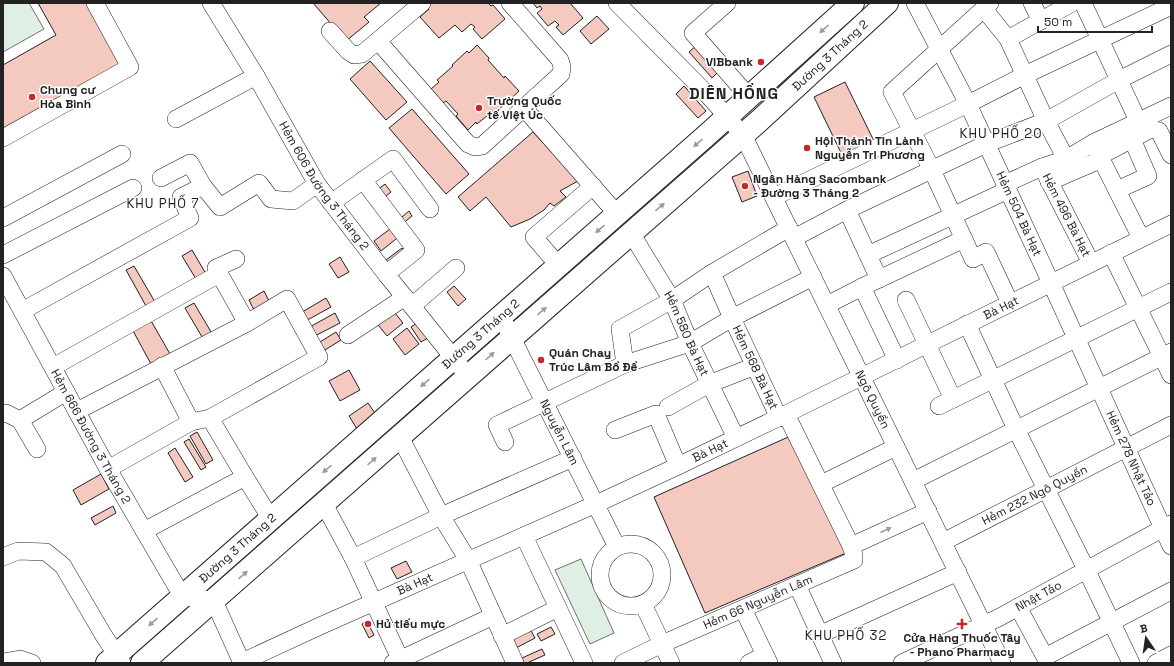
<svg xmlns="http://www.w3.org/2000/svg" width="1174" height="666" viewBox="0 0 1174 666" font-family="'Space Grotesk',sans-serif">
<rect width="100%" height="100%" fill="#fff"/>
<path fill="#e0efe3" stroke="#6f6f6f" d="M3,3H29L44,29L3,52Z
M581,559L614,633L590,644L555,570Z"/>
<path fill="#f3c9c0" stroke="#222" d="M38,3H88L122,63L3,129V65L56,35Z
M313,3H381L364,17L369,22L346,41Z
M432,3H488L491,6L493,5L505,19L482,39L473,29L475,27L471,24L462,32L455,25L439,38L420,17L429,9L427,8Z
M533,3H570L583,18L563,35L556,27L559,25L555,21L548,26L537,13L542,9L540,6L537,8Z
M597,16L609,29L591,44L580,31Z
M698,44L720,70L712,78L689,52Z
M477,45L489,58L488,60L504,78L505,76L519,91L495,113L493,111L477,124L476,122L468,130L456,116L458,114L446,101L443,103L431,89L439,82L437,80L453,66L452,65L467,51L469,53Z
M370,61L407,102L386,120L350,79Z
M845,82L874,141L843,157L814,97Z
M684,86L706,111L698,118L676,94Z
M412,109L469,174L446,194L389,128Z
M533,132L578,181L560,191L566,197L554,206L550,203L544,210L530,219L511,227L486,197L470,211L458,197Z
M748,171L757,196L742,202L732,177Z
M385,184L391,192L381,200L375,192Z
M409,211L412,216L401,225L397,221Z
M394,226L401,235L381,251L374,241Z
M402,248L407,253L390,266L386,260Z
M192,250L206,274L196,279L182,256Z
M340,257L349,272L338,278L329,264Z
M134,266L155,302L146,306L126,270Z
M454,286L466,299L458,306L447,292Z
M264,291L269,301L254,310L249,300Z
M326,298L331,307L302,323L297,315Z
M194,303L214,337L205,342L185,308Z
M391,308L403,323L387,336L375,321Z
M335,313L340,323L311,338L306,329Z
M150,319L170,354L151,364L132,329Z
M417,323L428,338L421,342L411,327Z
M407,328L419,344L405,355L393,339Z
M336,332L341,340L320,353L315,345Z
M349,370L360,390L340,401L329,381Z
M368,403L377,416L357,429L349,416Z
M197,432L213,460L206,464L190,436Z
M795,434L846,553L705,613L654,497Z
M189,439L206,467L201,470L184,442Z
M175,448L193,477L185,482L168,453Z
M101,474L109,489L81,505L73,490Z
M113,506L116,513L95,525L91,518Z
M406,561L412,572L397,579L391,568Z
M367,621L374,635L369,638L362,624Z
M529,627L535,638L516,648L510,637Z
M551,627L555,634L541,641L537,634Z
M542,649L545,655L527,663H524L522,658Z"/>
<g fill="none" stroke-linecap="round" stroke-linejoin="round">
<defs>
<g id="minor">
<path id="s1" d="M211,3L256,76L317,184L386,274L468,376"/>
<path id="s2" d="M617,3L707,94L743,135L1002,663"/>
<path d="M727,3L693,33L749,97"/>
<path id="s3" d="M915,3L968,104L1051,283L1171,546"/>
<path d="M990,3L892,92L932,170L973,259L986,252L1010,303"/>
<path d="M1032,3L1041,21"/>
<path d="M1083,3L1138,121"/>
<path d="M984,9L1008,39L1046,121L1066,159"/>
<path d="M330,31L348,51L354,55L362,54L422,3"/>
<path d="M1008,39L1072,3"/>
<path d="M378,41L468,144L475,147L482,146L561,74L562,67L560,60L510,3"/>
<path d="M524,108L617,214"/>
<path d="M176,119L256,76"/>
<path d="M1147,120L1151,129L1159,131L1171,155"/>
<path d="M3,138L130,67L95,3"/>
<path d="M1093,143L1141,238"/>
<path d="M1100,156L1151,129"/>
<path id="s4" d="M1042,167L1091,263"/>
<path d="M161,178L190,163L203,186L220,207L259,183L271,199L293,201L317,184"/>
<path d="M363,180L416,250L386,274"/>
<path d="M1049,182L1102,159"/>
<path d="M1005,184L1042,167L1066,159L1093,143L1171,106"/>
<path d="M1117,190L1148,176L1132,139"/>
<path d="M774,197L968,104L1025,75L1167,8"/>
<path d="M331,203L393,159L430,209"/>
<path d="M847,210L879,279"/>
<path d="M3,218L122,154"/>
<path id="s5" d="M631,233L672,300L690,343L736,438"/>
<path d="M794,238L847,210L986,144L1046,121L1119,80L1171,54"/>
<path d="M1111,253L1171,375"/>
<path d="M3,255L133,188"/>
<path d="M868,255L1008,190"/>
<path d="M236,259L216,268L247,323"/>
<path d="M559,266L534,237L593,186"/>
<path id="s6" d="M712,273L732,318L779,418"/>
<path id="s7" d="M3,276L108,469L182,596L214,601L242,663"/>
<path d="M862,287L897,360"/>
<path d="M906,300L953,399"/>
<path d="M827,305L862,287L964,239"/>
<path d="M412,306L456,268"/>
<path d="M22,311L190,218L181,197L203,186"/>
<path id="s8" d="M501,316L617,547"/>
<path d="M967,324L1016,429L1086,569L1131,663"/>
<path d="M348,335L405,297"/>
<path d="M625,364L620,329L672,300L712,273L789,228"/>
<path d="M162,366L191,422"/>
<path d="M53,367L219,274"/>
<path d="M939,406L1171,292"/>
<path d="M668,407L709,384L755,366"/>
<path d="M77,411L247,323L287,299L319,357L210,418L191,422L108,469"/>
<path d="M3,414L6,413L20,420L37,449"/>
<path d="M210,418L245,477L271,519"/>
<path d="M20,420L66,392"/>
<path d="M615,430L656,414L678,466"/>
<path d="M400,437L441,516L468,560L515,663"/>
<path d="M505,442L497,425L625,364L690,343L732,318L813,277"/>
<path d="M913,481L1171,352"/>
<path d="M821,484L896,447"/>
<path d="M324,504L353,558L402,663"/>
<path d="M144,531L245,477"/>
<path d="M524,536L584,663"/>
<path id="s9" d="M943,542L1171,425"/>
<circle cx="631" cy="575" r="31"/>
<path d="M851,546L928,511"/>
<path d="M3,557L18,551L46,552L63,566L104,636L122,663"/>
<path d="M353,558L441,516L573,458"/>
<path d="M797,585L833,663"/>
<path d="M643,604L671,663"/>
<path d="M1018,607L1045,657L1171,591"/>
<path d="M743,609L769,663"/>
<path d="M819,635L958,572"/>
<path d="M502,636L558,608"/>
<path d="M3,662L20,659L32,663"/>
<path id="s10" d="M240,663L320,626L596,504L678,466L786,414L1171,224"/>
<path d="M393,663L493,616"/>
<path id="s11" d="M623,663L662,644L854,560V555L851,546L786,414"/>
<path d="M749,663L765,655"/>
<path id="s12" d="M902,663L998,618L1171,524"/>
<path d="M1156,663L1171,655"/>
</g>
<g id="major">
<path id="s13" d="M107,663L708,134L853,3"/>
<path id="s14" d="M142,663L760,120L887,3"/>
</g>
</defs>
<use href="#minor" stroke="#222" stroke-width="18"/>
<use href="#major" stroke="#222" stroke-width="24"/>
<use href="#minor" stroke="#fff" stroke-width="17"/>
<use href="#major" stroke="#fff" stroke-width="22"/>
</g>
<defs><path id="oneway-solid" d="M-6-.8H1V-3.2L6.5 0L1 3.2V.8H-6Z"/></defs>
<g fill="#9c9c9c">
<use href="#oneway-solid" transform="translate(824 29) rotate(138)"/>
<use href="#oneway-solid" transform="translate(698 143) rotate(139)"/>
<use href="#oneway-solid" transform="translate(660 207) rotate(-41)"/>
<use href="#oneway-solid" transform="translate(600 229) rotate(139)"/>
<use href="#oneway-solid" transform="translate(542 311) rotate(-41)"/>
<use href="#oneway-solid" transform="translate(490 356) rotate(-42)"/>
<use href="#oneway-solid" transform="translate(425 383) rotate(139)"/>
<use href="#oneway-solid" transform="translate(372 461) rotate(-42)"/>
<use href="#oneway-solid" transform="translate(327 469) rotate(139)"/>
<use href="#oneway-solid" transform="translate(886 530) rotate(-24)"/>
<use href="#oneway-solid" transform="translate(243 575) rotate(-41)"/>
<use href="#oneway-solid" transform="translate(153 622) rotate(139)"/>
</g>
<g fill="#c62828" stroke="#fff" stroke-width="1.5">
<circle cx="761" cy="62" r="4"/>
<circle cx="32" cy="97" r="4"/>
<circle cx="479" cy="108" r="4"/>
<circle cx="807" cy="148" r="4"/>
<circle cx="745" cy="186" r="4"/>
<circle cx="541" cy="360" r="4"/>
<circle cx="368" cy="624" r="4"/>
<path d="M960 618h4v4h4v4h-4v4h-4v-4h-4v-4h4z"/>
</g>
<g text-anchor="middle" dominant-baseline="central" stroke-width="3" stroke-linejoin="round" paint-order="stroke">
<g font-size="12" fill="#222" stroke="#fff">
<text stroke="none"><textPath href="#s14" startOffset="918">Đường 3 Tháng 2</textPath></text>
<text stroke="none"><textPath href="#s1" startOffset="215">Hẻm 606 Đường 3 Tháng 2</textPath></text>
<text stroke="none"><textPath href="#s3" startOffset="235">Hẻm 504 Bà Hạt</textPath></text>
<text stroke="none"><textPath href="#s4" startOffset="54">Hẻm 496 Bà Hạt</textPath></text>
<text stroke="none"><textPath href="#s10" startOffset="840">Bà Hạt</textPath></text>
<text stroke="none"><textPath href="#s13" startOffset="498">Đường 3 Tháng 2</textPath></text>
<text stroke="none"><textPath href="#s5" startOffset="115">Hẻm 580 Bà Hạt</textPath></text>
<text stroke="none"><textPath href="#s6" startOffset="104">Hẻm 568 Bà Hạt</textPath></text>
<text stroke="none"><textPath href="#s2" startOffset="477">Ngô Quyền</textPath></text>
<text stroke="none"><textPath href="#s8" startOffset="130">Nguyễn Lâm</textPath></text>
<text stroke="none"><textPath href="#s7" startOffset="183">Hẻm 666 Đường 3 Tháng 2</textPath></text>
<text stroke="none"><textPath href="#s10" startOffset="516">Bà Hạt</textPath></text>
<text stroke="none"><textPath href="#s3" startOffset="504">Hẻm 278 Nhật Tảo</textPath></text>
<text stroke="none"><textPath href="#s9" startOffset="103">Hẻm 232 Ngô Quyền</textPath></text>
<text stroke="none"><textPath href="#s13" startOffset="174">Đường 3 Tháng 2</textPath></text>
<text stroke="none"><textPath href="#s10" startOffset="192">Bà Hạt</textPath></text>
<text stroke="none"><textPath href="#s12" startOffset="152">Nhật Tảo</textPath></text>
<text stroke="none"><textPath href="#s11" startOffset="148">Hẻm 66 Nguyễn Lâm</textPath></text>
</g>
<g font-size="12" font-weight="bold" fill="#222" stroke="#fff" text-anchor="start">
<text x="753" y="62" text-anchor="end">VIBbank</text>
<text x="40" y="90">Chung cư<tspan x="40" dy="14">Hòa Bình</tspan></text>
<text x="487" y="101">Trường Quốc<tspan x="487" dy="14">tế Việt Úc</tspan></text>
<text x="815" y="141">Hội Thánh Tin Lành<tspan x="815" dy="14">Nguyễn Tri Phương</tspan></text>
<text x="753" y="179">Ngân Hàng Sacombank<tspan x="753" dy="14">- Đường 3 Tháng 2</tspan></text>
<text x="549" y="353">Quán Chay<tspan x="549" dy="14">Trúc Lâm Bồ Đề</tspan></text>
<text x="376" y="624">Hủ tiếu mực</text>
<text x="962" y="638" text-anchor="middle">Cửa Hàng Thuốc Tây<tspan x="962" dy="14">- Phano Pharmacy</tspan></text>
</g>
<g font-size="13" letter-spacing="1" fill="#222" stroke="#fff">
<text x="1001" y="133">KHU PHỐ 20</text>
<text x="163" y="203">KHU PHỐ 7</text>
<text x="846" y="635">KHU PHỐ 32</text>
</g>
<g font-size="16" font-weight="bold" letter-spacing="1" fill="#222" stroke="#fff">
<text x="734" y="93">DIÊN HỒNG</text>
</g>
</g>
<rect width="1174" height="666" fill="none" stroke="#222222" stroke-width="8"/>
<g transform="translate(1146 638) rotate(347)" stroke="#ffffff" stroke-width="3" paint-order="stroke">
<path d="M0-3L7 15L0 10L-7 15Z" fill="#222222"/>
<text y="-6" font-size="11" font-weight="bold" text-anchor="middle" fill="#222222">B</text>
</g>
<path d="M1038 26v6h114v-6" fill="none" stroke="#222222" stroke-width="2"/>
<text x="1044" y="26" font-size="12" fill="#222222" stroke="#ffffff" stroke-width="3" paint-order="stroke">50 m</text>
</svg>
